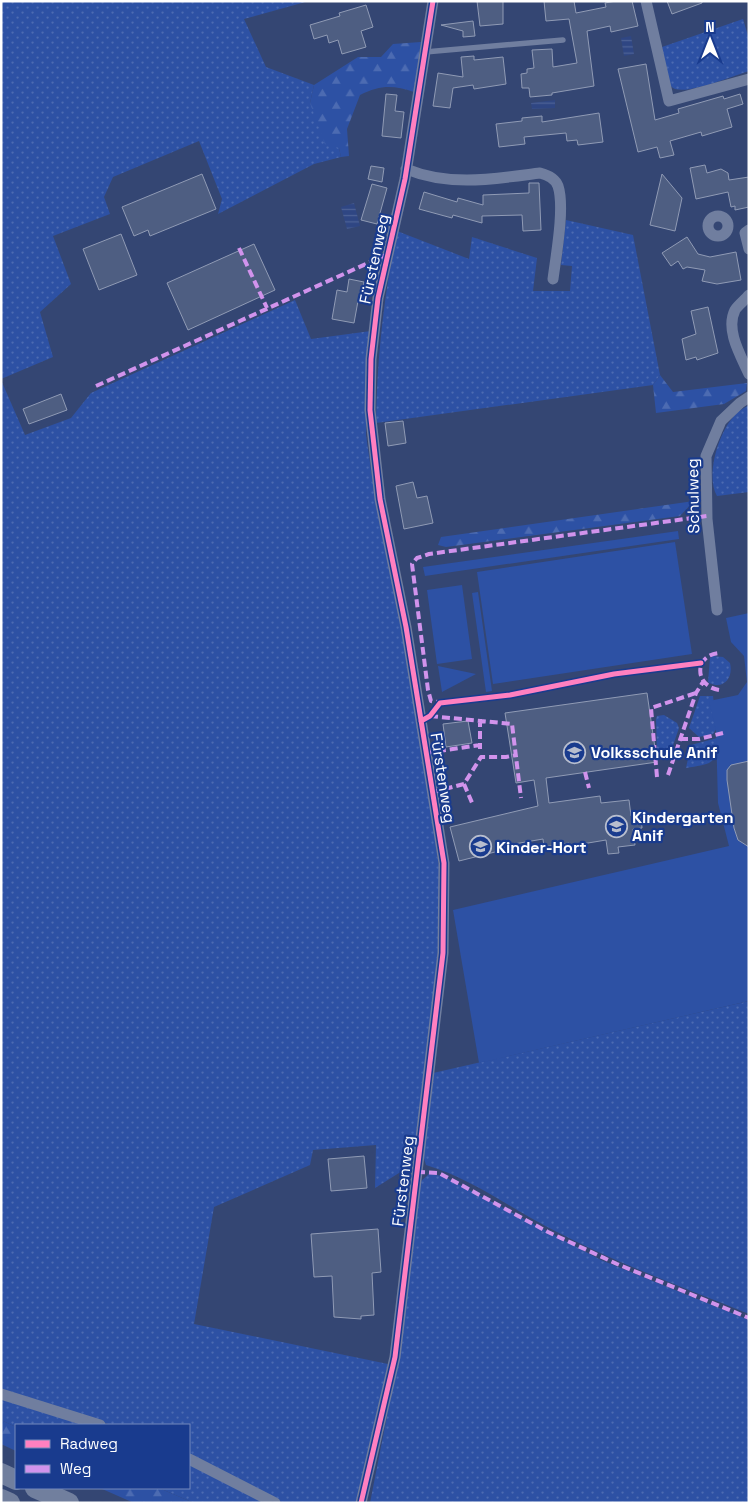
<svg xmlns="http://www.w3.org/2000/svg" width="750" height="1504" viewBox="0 0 750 1504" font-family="'Space Grotesk',sans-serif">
<defs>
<pattern id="grass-dots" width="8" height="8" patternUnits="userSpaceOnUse" patternTransform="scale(1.25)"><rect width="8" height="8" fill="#2d51a4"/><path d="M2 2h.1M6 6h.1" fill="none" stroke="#4c6bb2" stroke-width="1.8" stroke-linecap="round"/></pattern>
<pattern id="forest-firs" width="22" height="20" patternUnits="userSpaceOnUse" patternTransform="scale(1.25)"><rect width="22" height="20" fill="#2d51a4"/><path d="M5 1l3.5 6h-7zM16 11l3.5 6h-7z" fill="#4c6bb2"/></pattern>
<pattern id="water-rules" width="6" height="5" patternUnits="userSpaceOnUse" patternTransform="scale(1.25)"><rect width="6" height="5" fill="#2f4683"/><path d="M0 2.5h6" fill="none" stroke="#4e6296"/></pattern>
</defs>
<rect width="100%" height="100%" fill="#344673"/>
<path fill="url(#grass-dots)" d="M1,1H309L244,19L266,67L314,85L310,103L339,148L341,157L314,164L218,214L222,199L199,141L113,177L104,197L110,214L53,236L71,284L40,312L53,357L1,379Z
M743,19L749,39V71C735,75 679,99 671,86C666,78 664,57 662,47Z
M566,220L633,235L660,375L653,385L376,423C377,357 384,295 397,231L469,259L472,237L537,258L533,291H570L572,266L561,265Z
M295,300L311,339L371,331L367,375L366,435L376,504L413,687L440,873L438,961L416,1145L407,1168L375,1188L376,1145L313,1150L310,1165L214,1207L194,1324L388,1364L359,1503H283L189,1456V1425H112L36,1404L1,1391V380L25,435L71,418L91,393Z
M749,405V492L717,496C705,476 719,430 736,414C739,410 745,408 749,405Z
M713,656L723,657L730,663C734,679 722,691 708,682L710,658Z
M700,696H713L717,728L713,734L699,737L689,728Z
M664,715L677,723L679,728L670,754L657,755L656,719L657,716Z
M717,738C718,765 710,764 686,768L691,745Z
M749,1001V1314C685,1288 619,1264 557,1232C513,1210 473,1179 426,1165L422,1152L433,1073Z
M429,1174L443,1176L601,1260L749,1320V1503H370L397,1365L420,1182Z
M1,1398L92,1425L16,1427L1,1420Z
M189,1463L266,1503H194L159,1488H189Z"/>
<path fill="url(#forest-firs)" d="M421,42L414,92C393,85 380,85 360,95L347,129L349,156L341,157L339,148L325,144L310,103L314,85L358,57H381L393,44Z
M660,375L673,392L747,383L746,391L724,404L656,413L653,385Z
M694,501L680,516L446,547L438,545L441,537Z
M1,1420L16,1427V1451L1,1444Z
M100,1488H159L194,1503H134Z"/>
<path fill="#2d51a4" d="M678,531L679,539L425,576L423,567Z
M675,542L692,654L493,684L477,572Z
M462,585L472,659L437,664L427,590Z
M478,592L492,691L486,692L472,593Z
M749,613V1001L479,1063L453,910L729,846L718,803L716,731L709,701L738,695L747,682L744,656L731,642L726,618Z
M438,666L476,674L442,692Z"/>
<path fill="url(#water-rules)" d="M631,36L634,54L624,56L621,38Z
M555,100V108L532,109L531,103Z
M354,203L360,226L347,229L341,207Z"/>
<path fill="#4e5e82" stroke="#909bb5" d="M477,1H503V24L480,26Z
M544,1H574L576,13L606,7L605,3L616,1H632L638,26L611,32L610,26L587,31L594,86L552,93V95L530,97L529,88H522L521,74L527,73V69L534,68L532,50L552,49L553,67L577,63L569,19L546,21Z
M667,1H702V3L672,14Z
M366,5L373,27L361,31L366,47L342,54L338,40L329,43L327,35L314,39L310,25L340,16L339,13Z
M473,21L475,36L463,37V31L441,25Z
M474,56V60L503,57L506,84L474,89L473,85L453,88L450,108L433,106L438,73L463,77L461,57Z
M646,64L655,120L679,113L678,109L723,96L724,99L740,94L743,104L727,109L732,127L702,136L701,132L670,141L674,155L660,158L657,147L638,152L618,69Z
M386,94L397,95L395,111L404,112L401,138L382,136Z
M599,113L603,142L578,145L577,140L567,141L566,133L524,137L525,144L499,147L496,124L522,121V118L542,116V122Z
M705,165L707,173L721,169L728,173L729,180L749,177V207L735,210V206L731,207L728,192L696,199L690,168Z
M371,166L384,168L382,182L368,179Z
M202,174L216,209L150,236L148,230L134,236L122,207Z
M662,174L682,198L675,231L650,225Z
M529,183H539L541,230L523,231L522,215L482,216V223L453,215L452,218L419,209L424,192L457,202L458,198L483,205V195L529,193Z
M372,184L387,188L377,224L361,220Z
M121,234L137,275L99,290L83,249Z
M687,237L698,254L710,257L736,252L741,280L717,284L702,281L705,270L687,267L683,269L678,261L671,266L662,253Z
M254,244L275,290L188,330L167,283Z
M349,279L364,282L361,302L358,301L354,323L332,319L337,290L347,292Z
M708,307L718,353L697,360L696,357L686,360L682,339L696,334L691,311Z
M61,394L67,410L29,424L23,409Z
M403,421L406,443L388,446L385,423Z
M413,482L417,498L427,496L433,523L404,529L396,486Z
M647,693L657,762L546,778L549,803L600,796L601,803L629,800L631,816L641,814L642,828L633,829L635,845L618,847L619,853L608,854L606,840L570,846L569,843L544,847L543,839L514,844L515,847L459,861L450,827L538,806L534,780L516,783L505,713Z
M468,721L472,743L446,747L443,724Z
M749,761V847L738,840L734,828L727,780V770L731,765Z
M364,1156L367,1188L331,1191L328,1159Z
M378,1229L381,1272L372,1273L374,1315L361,1316V1319L334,1317L332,1276L314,1277L311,1234Z"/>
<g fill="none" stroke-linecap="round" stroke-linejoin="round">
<path stroke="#707e9f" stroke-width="5.5" d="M425,52L563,40"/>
<path stroke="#707e9f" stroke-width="11" d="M646,1L669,101L749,79
M406,169C450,187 494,179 540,173C548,175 555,178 558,186C565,207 556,256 553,279
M708 226a10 10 0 1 1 20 0a10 10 0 1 1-20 0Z
M749,230L745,233L749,249
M749,295C745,300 738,305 735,310C725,330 741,356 749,374
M717,610L707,519L706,456L721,421L740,403L749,397
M1,1394L100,1425
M189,1459L275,1503
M361,1503L395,1357L443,953L444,863L406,627L380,499L370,410L371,359L378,298L405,179L433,1"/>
<path stroke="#717f9e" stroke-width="20" d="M1,1473L16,1480
M35,1488L69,1503
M1,1499L10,1503"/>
<path stroke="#d193ec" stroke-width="4" stroke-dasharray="8 4" stroke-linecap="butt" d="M239,248L267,308
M96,386L388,254
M719,690C694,686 694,655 719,653
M444,703L431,701L428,690L412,564L417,558L429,554L707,516
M430,716L512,724L521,798
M480,719V749
M680,739H699L723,733
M426,753L480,745
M585,772L589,788
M668,775L696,693L703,682
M657,777L651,708L696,693
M464,784L473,805
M433,792L464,784L481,757H506L516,755
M417,1172L439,1173L548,1232L617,1264L749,1318"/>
<defs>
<path id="cycleway" d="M421,721L430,716L440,703L510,695L614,674L701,663
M361,1503L395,1357L443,953L444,863L406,627L380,499L370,410L371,359L378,298L405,179L433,1"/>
</defs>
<use href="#cycleway" stroke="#193b8e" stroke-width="8"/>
<use href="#cycleway" stroke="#ff80c0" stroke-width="5"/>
</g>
<defs>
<symbol id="school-ring" viewBox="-11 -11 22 22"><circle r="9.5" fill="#193b8e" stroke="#b8bece" stroke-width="1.5"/><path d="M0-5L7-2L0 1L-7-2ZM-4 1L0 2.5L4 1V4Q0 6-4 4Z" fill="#b8bece"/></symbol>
</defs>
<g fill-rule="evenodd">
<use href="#school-ring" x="562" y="740" width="25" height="25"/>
<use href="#school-ring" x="604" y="814" width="25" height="25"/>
<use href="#school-ring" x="468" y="834" width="25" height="25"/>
</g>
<g text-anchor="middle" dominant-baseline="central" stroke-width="4.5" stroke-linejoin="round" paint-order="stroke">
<g font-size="16" fill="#fff" stroke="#193b8e">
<text transform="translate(374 259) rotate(-78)">Fürstenweg</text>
<text transform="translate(693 496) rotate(-91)">Schulweg</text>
<text transform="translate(443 778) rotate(81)">Fürstenweg</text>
<text transform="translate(403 1181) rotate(-83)">Fürstenweg</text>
</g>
<g font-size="16" font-weight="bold" fill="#fff" stroke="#193b8e" text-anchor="start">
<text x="591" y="752">Volksschule Anif</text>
<text x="632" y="817">Kindergarten<tspan x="632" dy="18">Anif</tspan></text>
<text x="496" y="847">Kinder-Hort</text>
</g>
</g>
<rect width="750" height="1504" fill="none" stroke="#ffffff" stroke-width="5"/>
<rect x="15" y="1424" width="175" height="65" fill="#193b8e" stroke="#7589bb"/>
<rect x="25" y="1440" width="25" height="8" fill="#ff80c0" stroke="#7589bb"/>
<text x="60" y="1449" font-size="15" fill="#ffffff">Radweg</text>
<rect x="25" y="1465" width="25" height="8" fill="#d193ec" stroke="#7589bb"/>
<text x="60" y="1474" font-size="15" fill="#ffffff">Weg</text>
<g transform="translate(710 40)" stroke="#193b8e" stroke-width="4" paint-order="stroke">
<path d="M0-4L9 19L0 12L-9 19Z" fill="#ffffff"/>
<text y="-8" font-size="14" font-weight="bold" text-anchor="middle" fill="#ffffff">N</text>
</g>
</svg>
